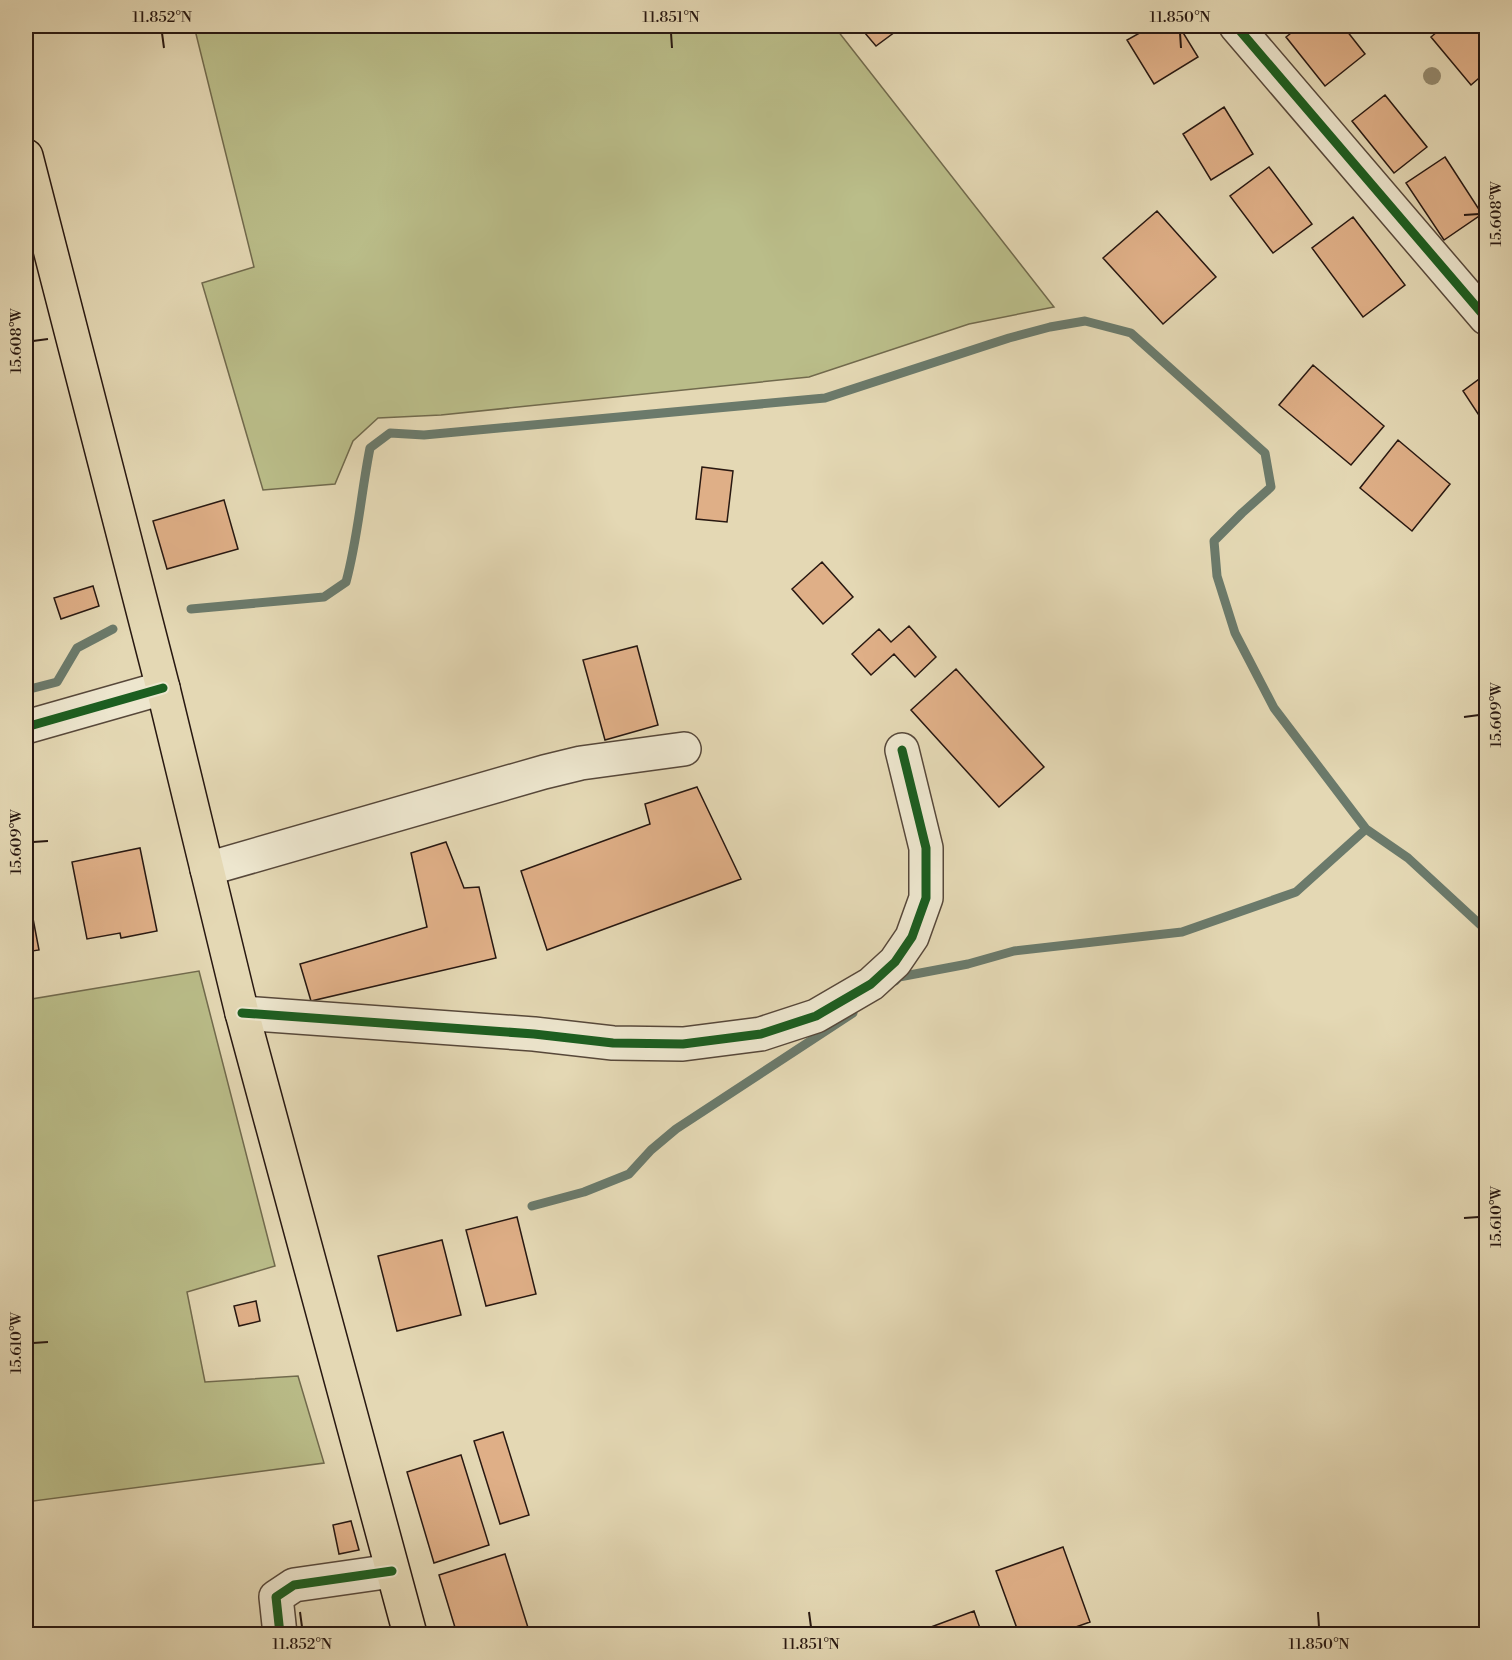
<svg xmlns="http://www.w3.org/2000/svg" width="1512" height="1660" viewBox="0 0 1512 1660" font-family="'Libre Bodoni',serif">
<rect width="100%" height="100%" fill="#e4d8b4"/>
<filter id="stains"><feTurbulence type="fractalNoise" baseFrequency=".00333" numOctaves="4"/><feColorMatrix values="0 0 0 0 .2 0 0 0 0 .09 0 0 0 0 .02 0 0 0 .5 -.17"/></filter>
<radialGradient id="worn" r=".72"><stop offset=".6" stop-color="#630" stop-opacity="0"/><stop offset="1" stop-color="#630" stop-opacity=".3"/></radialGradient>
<path fill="#babd89" stroke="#716a4d" stroke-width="1.5" d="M194,26H834L1054,307L969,324L809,377L441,415L378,418L353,441L335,484L263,490L202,283L254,267Z
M199,971L275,1266L187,1292L205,1382L298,1376L324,1463L26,1502V1000Z"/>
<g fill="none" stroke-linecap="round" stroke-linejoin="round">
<path stroke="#6b7a6b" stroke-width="9" d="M191,609L324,597L346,582C358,538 361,493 370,448L390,433L424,435L825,398L1009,338L1050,327L1085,321L1131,333L1265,453L1271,487L1242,513L1214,541L1217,576L1235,633L1274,708L1366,829L1408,858L1486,930
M26,690L57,682L77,648L113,629
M895,981L899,977L968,964L1014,951L1182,932L1296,892L1366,829
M532,1206L584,1192L629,1174L651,1150L676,1129L853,1013"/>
</g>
<path fill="#dfaf87" stroke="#281811" stroke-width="1.5" d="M859,26H903L876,46Z
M1152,26H1179L1198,57L1154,84L1127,40Z
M1300,26H1343L1365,54L1325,86L1286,37Z
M1444,26H1486V72L1471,85L1431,37Z
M1385,95L1427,147L1394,173L1352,121Z
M1224,107L1253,154L1211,180L1183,134Z
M1445,157L1482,214L1444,240L1406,183Z
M1269,167L1312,224L1273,253L1230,196Z
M1157,211L1216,277L1163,324L1103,258Z
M1353,217L1405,285L1363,317L1312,248Z
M1313,365L1384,426L1351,465L1279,405Z
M1486,374V426L1463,391Z
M1398,440L1450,484L1412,531L1360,488Z
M702,467L733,471L727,522L696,519Z
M224,500L238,549L167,569L153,521Z
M822,562L853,597L823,624L792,589Z
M93,586L99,606L61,619L54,598Z
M909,626L936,657L915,677L894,654L871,675L852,654L879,629L891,642Z
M637,646L658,725L605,740L583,660Z
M956,669L1044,767L999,807L911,710Z
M697,787L741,879L547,950L521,871L650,824L645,804Z
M446,842L464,888L479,887L496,958L311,1001L300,964L427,927L411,853Z
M140,848L157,931L121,938L120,933L87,939L72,862Z
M26,882L39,950L26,952Z
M517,1217L536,1294L486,1306L466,1230Z
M442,1240L461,1315L397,1331L378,1256Z
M256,1301L260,1321L239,1326L234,1306Z
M503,1432L529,1515L500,1524L474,1441Z
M461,1455L489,1545L434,1563L407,1472Z
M351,1521L359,1550L339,1554L333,1525Z
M1063,1547L1090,1622L1056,1634H1019L996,1571Z
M505,1554L530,1634H457L439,1575Z
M974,1611L982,1634H933L931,1627Z"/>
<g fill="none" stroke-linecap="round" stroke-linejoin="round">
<defs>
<path id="minor" d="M1236,26L1486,318
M26,727L163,688
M207,869L544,772L581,763L684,749
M242,1013L534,1034L613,1043L683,1044L761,1034L816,1016L871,984L895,962L912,937L926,898V848L902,750
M280,1634L276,1597L294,1585L392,1571"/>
<path id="major" d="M26,156L163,688L242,1013L410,1634"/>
</defs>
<use href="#minor" stroke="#57483a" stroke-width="36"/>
<use href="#major" stroke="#281811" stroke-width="36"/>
<use href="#minor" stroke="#ede6ce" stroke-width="33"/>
<use href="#major" stroke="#e4d8b4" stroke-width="33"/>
<defs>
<path id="cycleway" d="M1236,26L1486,318
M26,727L163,688
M242,1013L534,1034L613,1043L683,1044L761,1034L816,1016L871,984L895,962L912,937L926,898V848L902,750
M280,1634L276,1597L294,1585L392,1571"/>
</defs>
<use href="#cycleway" stroke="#ede6ce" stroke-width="13"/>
<use href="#cycleway" stroke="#1b5e20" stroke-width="9"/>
</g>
<circle fill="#958a6e" cx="1432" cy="76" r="9"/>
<path fill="none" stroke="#281811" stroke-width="2" d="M162,33L164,48M671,33L672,48M1180,33L1181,48M1464,215L1479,214M33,341L48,339M1464,717L1479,715M33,842L48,841M1464,1218L1479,1217M33,1343L48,1342M300,1612L302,1627M809,1612L811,1627M1318,1612L1319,1627"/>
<rect width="1512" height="1660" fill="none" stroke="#e4d8b4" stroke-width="66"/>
<rect x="33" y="33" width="1446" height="1594" fill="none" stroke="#281811" stroke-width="2"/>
<g font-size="15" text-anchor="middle" fill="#281811">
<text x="162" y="22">11.852°N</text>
<text x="671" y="22">11.851°N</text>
<text x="1180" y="22">11.850°N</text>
<text transform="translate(1496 214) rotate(-90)" y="5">15.608°W</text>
<text transform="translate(16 341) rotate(-90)" y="5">15.608°W</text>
<text transform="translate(1496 715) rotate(-90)" y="5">15.609°W</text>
<text transform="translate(16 842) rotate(-90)" y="5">15.609°W</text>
<text transform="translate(1496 1217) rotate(-90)" y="5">15.610°W</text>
<text transform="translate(16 1343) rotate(-90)" y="5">15.610°W</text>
<text x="302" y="1649">11.852°N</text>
<text x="811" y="1649">11.851°N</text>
<text x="1319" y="1649">11.850°N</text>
</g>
<rect width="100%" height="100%" filter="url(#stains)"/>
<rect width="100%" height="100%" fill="url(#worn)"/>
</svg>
